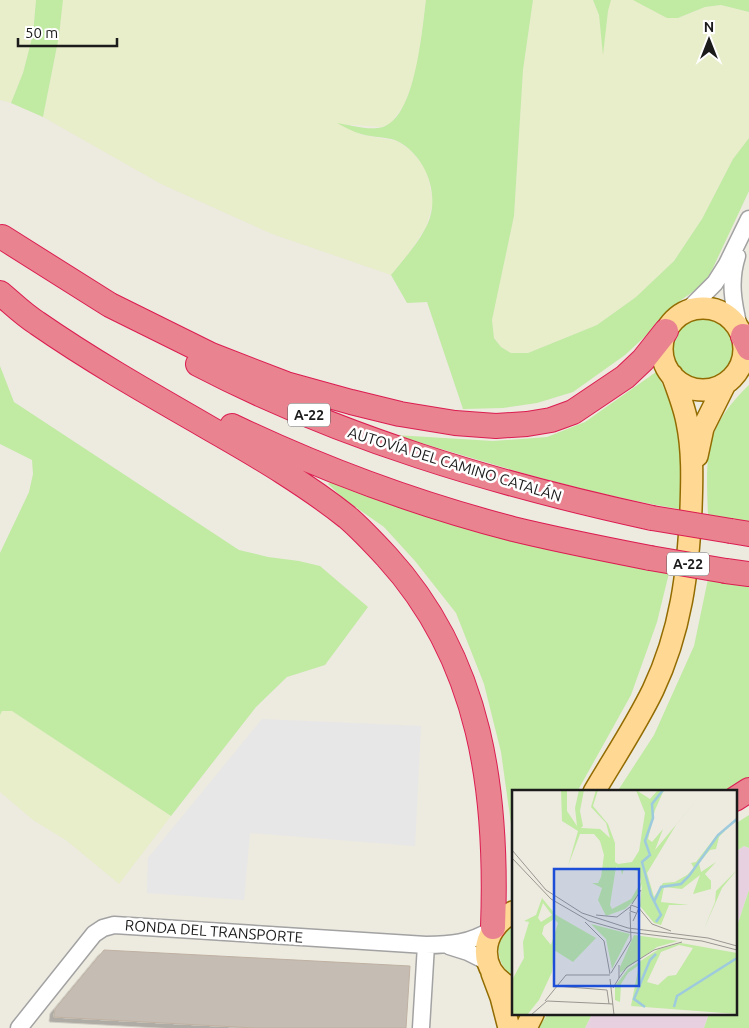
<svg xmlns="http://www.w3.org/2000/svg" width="749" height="1028" viewBox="0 0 749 1028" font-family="Ubuntu,sans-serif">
<defs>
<filter id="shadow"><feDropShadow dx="-4.5" dy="4.5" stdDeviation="0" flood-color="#0004"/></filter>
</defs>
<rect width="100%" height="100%" fill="#edeae0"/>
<path fill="#e7d1e1" d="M744,846L749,848V890L735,932V852Z
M592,1014H709L704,1028H585Z"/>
<path fill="#e8edca" d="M0,0H36L33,34L23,73L11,103L0,100Z
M63,0H426L417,70L404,105L391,123L382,127L339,124L362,135L397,141L410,150L424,166L429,181L433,203L426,227L411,250L391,275L272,234L161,184L43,117L59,36Z
M533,0H593L599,15L603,51L608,11L611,0H633L679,18L705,7L721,5L749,12V138L733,159L702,219L674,261L636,297L597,325L528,353H511L501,347L494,337L492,320L514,216L523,70Z
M11,710L171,816L119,884L67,841L33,820L0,792V715L2,711Z"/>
<path fill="#c1eaa3" d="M36,0H63L59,36L43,117L11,103L23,73L33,34Z
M426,0H533L523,70L514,216L492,320L494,338L501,347L511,353H528L597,325L636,297L674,261L702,219L733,159L749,138V191L712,270L703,285L681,300L664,315L653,329L625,355L573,392L537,403L503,408L463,409L427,302L407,303L391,275C403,260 416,246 425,229C442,200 428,158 399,142C388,136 373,138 361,134C353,132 345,127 337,123C350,125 370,131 383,127C416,116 422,29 426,0Z
M593,0H611L608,11L603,55L599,15Z
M633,0H749V12L721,5L705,7L678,18H667Z
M673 349a32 32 0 1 1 64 0a32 32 0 1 1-64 0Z
M0,366L14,402L239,550L268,557L299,561L320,566L368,607L325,665L287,677L256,707L171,816L12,711H2L0,715V553L29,492L33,474L32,460L0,444Z
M656,372C671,400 681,427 683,459C684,476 680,493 679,509C583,493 488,463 395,435L493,441L547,437L585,422Z
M749,385V521L708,516C706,457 703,429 749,385Z
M333,479L467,528L583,557L669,573L657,622L631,695L577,792H513V882L511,824L501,752L484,684L456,613L415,561L384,527L344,499L328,484Z
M708,579L749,584V779L730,792H617L654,735L694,646Z
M749,815V848L744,846L735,852V824Z
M749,890V1028H704L709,1014H735V932Z
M513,925V978C495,961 493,942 513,925Z
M548,1014H592L585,1028H538Z"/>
<path fill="#e7e7e7" d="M262,719L421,726L415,846L250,833L244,900L147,893L148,858Z"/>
<path fill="#c5bcb3" stroke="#bfb1a2" filter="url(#shadow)" d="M104,950L410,966L406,1028H255L54,1017L55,1009Z"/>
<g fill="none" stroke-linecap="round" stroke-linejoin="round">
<defs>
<path id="minor" d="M737,256C729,281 733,303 739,327
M687,311L715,283L727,264L749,219
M449,946L468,952L488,962
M19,1028L94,934L103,928L114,925L426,945C451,945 470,943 491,930
M421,1028L426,945"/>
<path id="major" d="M662 349a41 41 0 1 1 82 0a41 41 0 1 1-82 0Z
M697,456L703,428L725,384
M594,792C614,758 636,725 653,690C681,631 688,573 691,509C692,481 693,450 687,422C684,406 678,391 672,375
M513,912C479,931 476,971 513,989
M492,973L501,997L509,1028
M526,1028L533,1014"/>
<path id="highway" d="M2,237L110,305L211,355L286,384L351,402L400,414L455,423L496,426L527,424L551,420L573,412L625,377L643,360L666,331
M0,293C12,303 24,315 37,323C89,359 143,390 197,421C226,438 255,454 283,472C305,486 327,501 347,517C361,529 374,543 387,557C482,661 498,793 493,927
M743,336L749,348
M198,364C340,438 496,484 652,518
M232,426C322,469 417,504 513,529C558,540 604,549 650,558
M731,531L749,534
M726,571L749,574
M735,799L749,790"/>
</defs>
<use href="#minor" stroke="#a2a2a2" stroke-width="19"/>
<use href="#major" stroke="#926c00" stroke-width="24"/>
<use href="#highway" stroke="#db1d51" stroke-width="26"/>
<use href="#minor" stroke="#fff" stroke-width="16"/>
<use href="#major" stroke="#ffd893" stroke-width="21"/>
<use href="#highway" stroke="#e9838f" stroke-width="24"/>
<defs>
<path id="highway-bridge" d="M652,518L731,531
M650,558L726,571"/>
</defs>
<use href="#highway-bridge" stroke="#db1d51" stroke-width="26" stroke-linecap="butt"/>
<use href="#highway-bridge" stroke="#e9838f" stroke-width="24"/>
</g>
<g text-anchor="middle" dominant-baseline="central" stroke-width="5" stroke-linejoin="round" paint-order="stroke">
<g fill="#fff" stroke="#5f5f5f" stroke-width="1">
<rect x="288" y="403.5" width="42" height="23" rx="4"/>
<rect x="667" y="552.5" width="42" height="23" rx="4"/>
</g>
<g font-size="14" font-weight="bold" fill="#1b1b1b">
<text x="309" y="415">A-22</text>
<text x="688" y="564">A-22</text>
</g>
<g font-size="15" fill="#1b1b1b" stroke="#fff">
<text transform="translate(455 464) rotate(17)">AUTOVÍA DEL CAMINO CATALÁN</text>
<text transform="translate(214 931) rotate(4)">RONDA DEL TRANSPORTE</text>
</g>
</g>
<g transform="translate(512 790)">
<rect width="225" height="225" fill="#edeae0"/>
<path d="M49,0H55V21L65,36L63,18L67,0H72L68,21L71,36L69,38L88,39L98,48L94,33L79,17L84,0H86L81,16L96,34L103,53V72L106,74L120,72L127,61L133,23L124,0L138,9L146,0H152L143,20L136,49L140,52L151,39L143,60L193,0L164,35L135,83L142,107L151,93L163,92L175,85L182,78L179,73L184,72L204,46L225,28L207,47L204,59L198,60L187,73L189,82L204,72L193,84L199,91V99L181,104L188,85L170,99L152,97L149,112L177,115H157L149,135L142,133L128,116L130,94L123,110L113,119L94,126L86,110L90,98L80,93H86L89,87L92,65L88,51L82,44H68L56,76L66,41L50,31ZM104,77L109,79L110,85L112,79L127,81L129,92L119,109L100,119L98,115ZM225,80L210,98L192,139L203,112L204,101ZM30,108L44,125L84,148L61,172L42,160L40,182L27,210L15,225H0V190L12,168L11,152L17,132L12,131L24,125ZM31,113L40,125L29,132L26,128ZM42,129L46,133L39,155L30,144L32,136ZM79,134L118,144L100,179L94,149ZM122,145L166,151L145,157L108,183V177ZM169,153L225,163V224L119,216L127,175L116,183L109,194L108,212L103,210V196L116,179L147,159ZM167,155L181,158L164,185L156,186L146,195L135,192L149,162Z" fill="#c1eaa3" fill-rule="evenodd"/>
<path fill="none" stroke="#9ecadd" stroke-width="2.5" d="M142,112L149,97L169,94L177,86L206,45L225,29M144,132L149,125L139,105L130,72L138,65L133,51L141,28L140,14L151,0M133,217L122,209L138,170L144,164M162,217L165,206L225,168"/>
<path fill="none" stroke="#999791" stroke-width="1" d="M0,60L34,100L70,123L116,138L196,148L225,156M0,68L39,109L77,131L116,142L190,151L225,160M120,114L129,100M126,117L140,134L159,141M84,125L105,127L118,117M121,131L127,118L119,115L118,121L124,123M73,132L92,151L98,184M99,183L119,150L118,122M107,188L115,177L142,160L170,152M98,189L102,225M44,196L95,200L97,214M101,198L107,188V175M33,211L54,185H98M19,225L35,211L101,214"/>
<path fill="#1d4ed8" fill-opacity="0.15" stroke="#1d4ed8" stroke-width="2.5" d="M42,79H127V196H42Z"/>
<rect width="225" height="225" fill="none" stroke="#1b1b1b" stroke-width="2.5"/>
</g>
<g transform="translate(709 40)" stroke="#ffffff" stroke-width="4" paint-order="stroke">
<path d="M0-4L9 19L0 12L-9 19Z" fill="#1b1b1b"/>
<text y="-8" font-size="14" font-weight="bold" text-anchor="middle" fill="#1b1b1b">N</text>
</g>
<path d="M18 38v8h99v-8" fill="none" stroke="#1b1b1b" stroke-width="2.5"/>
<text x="25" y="38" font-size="15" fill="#1b1b1b" stroke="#ffffff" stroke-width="4" paint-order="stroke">50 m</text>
</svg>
